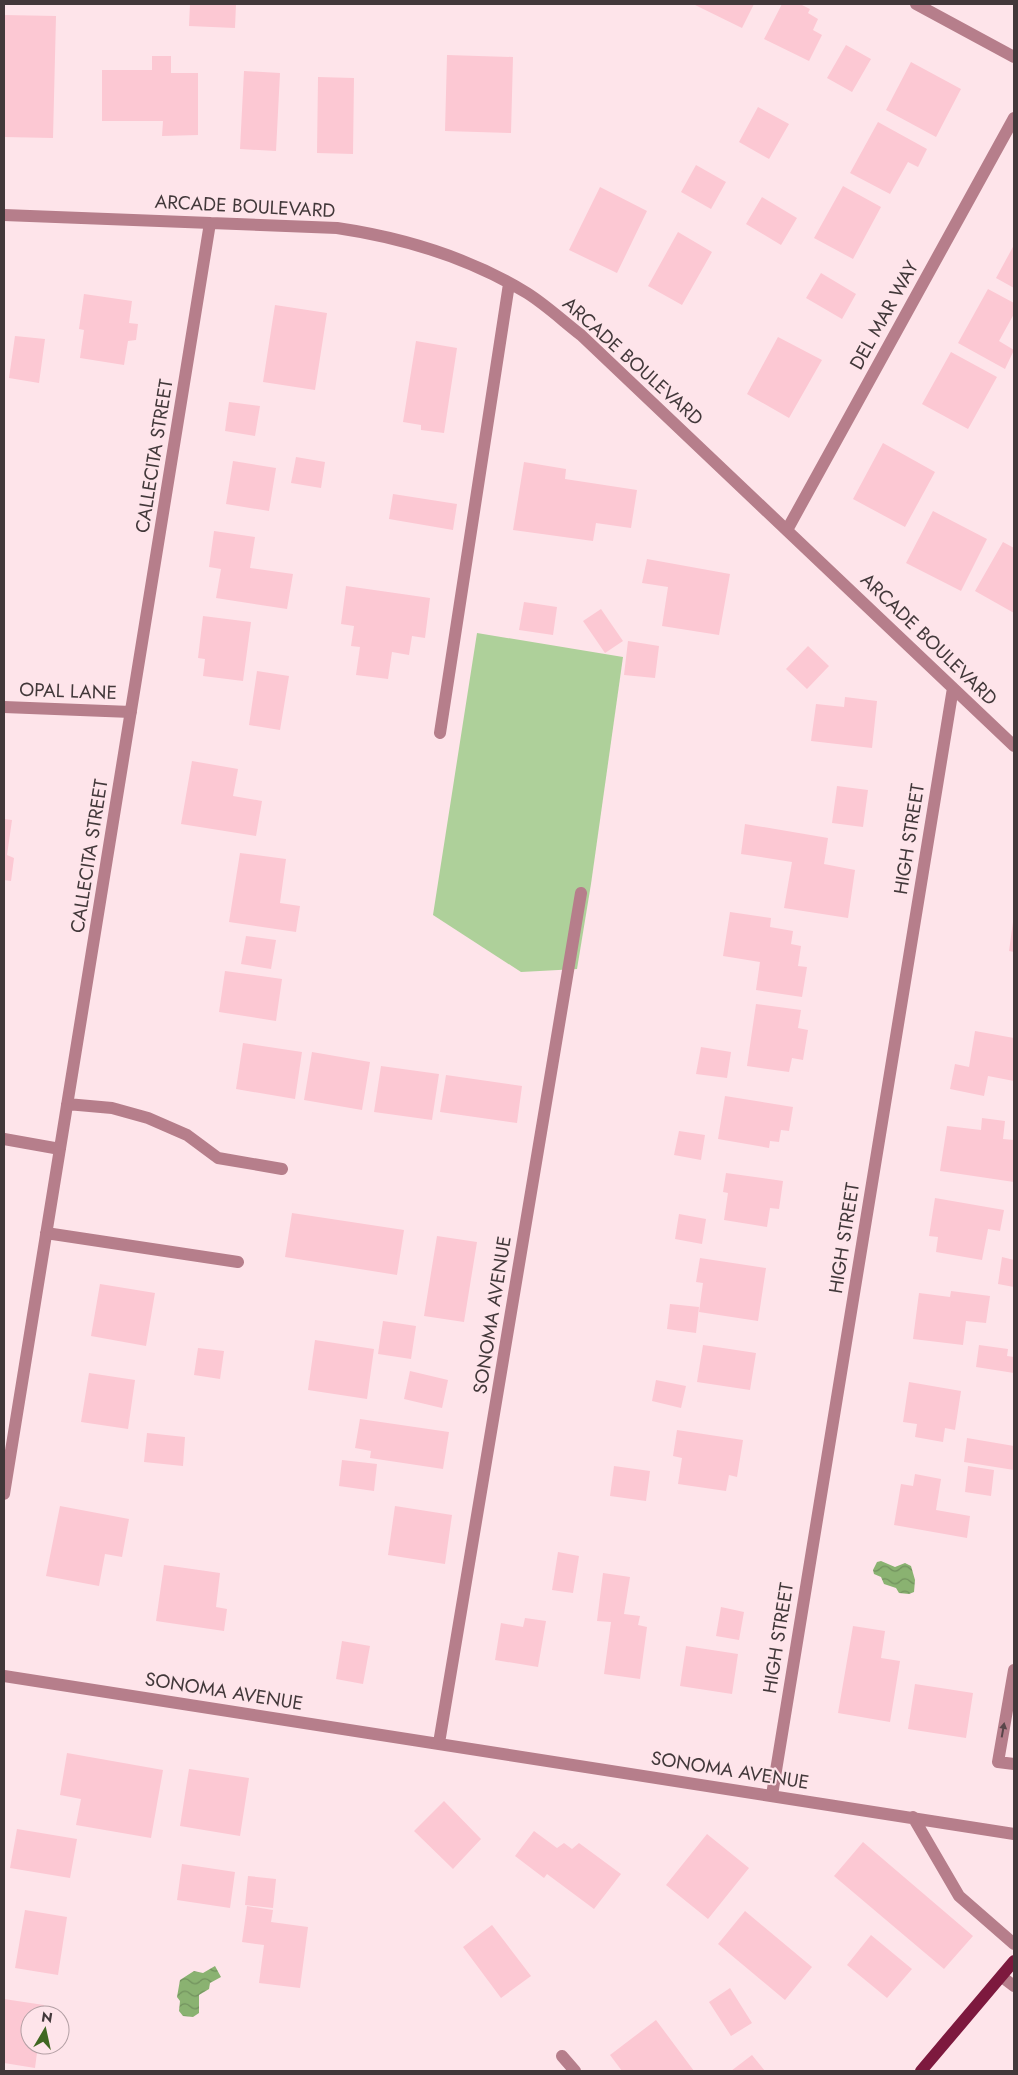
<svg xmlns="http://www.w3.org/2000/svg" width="1018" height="2075" viewBox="0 0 1018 2075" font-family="Jost,sans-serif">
<defs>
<pattern id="water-waves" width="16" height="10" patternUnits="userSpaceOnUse" patternTransform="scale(1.25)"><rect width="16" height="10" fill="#8ab271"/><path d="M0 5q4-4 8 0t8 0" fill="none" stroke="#72925e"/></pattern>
</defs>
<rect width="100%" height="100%" fill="#fee4ea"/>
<path fill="#aed09a" d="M477,633L623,657L591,884L577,969L521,972L433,915Z"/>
<path fill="url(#water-waves)" d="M881,1561L895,1567L905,1563L911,1566L915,1580L914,1592L909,1594L899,1593L896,1588L884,1584L881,1577L874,1574L873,1570L877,1562Z
M215,1966L221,1977L210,1983L209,1989L199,1995V2013L193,2017L183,2016L179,2011L180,2001L177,1997L180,1980L194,1971L203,1973Z"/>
<path fill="#fcc8d3" d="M190,4H236L235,28L189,26Z
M693,4H754L742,28Z
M782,4H800L810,9L808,13L818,19L813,30L822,35L809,61L764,39Z
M4,15L56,16L53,138L4,137Z
M846,45L871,59L852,92L827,78Z
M447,55L513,57L511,133L445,131Z
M152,56H171V73H198V135L162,136L163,121H102V70H152Z
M911,62L961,89L936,137L886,110Z
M244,71L280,73L276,151L240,149Z
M318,77L354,78L353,154L317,153Z
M758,107L789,124L769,159L739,142Z
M878,122L927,149L918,167L908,162L890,194L850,173Z
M696,165L726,182L711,209L681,192Z
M843,186L881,207L853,259L814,238Z
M600,187L647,211L617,273L569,250Z
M762,197L797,218L781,245L746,224Z
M678,232L712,252L682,305L648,286Z
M1014,245V288L996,278Z
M821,273L856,294L842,319L806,298Z
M988,289L1014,303V314L999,341L1014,350L1005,369L958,343Z
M84,294L132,301L129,323L138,324L136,340L128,341L124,365L80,358L84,330L79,329Z
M275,305L327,313L315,390L263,382Z
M15,336L45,339L39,383L9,378Z
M778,337L822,360L789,418L747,394Z
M416,341L457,348L444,433L421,430V425L403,422Z
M951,352L997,377L968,429L922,404Z
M229,402L260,406L255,436L225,431Z
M883,443L935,472L905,527L853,499Z
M296,457L325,462L321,488L291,483Z
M233,461L276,468L269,511L226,504Z
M524,462L566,469L565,479L637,490L631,528L596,523L593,541L513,530Z
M393,494L457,504L453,530L389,519Z
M933,511L987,539L961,591L906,563Z
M214,531L255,537L250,568L293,574L287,609L216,598L221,569L209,567Z
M1003,542L1014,548V613L975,591Z
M647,559L730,574L719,635L662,626L668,587L642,583Z
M346,586L430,598L425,638L412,636L409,655L392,652L388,679L356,675L360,647L351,646L354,626L341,624Z
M524,602L557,607L553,635L519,630Z
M601,609L623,641L605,653L583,621Z
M203,616L251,622L243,681L203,676L205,659L198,658Z
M628,641L659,646L655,678L624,675Z
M808,646L829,666L807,689L786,669Z
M257,671L289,676L280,730L249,725Z
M845,697L877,701L872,748L811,741L816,704L844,707Z
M192,761L238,769L233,796L262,801L256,836L181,824Z
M837,786L868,790L863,827L832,823Z
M4,819L12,820L7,855L14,858L11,881L4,880Z
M745,824L828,838L824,864L855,870L848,918L784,908L792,862L741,854Z
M240,853L286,859L280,903L300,906L296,932L229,922Z
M730,912L771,918L770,927L793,931L791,944L801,946L798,966L807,967L802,997L756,990L760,962L723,956Z
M1013,922H1014V952L1009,951Z
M246,936L276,940L271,969L241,964Z
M225,971L282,979L276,1021L219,1012Z
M756,1004L801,1010L798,1028L808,1030L803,1060L792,1058L789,1072L747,1066Z
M975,1031L1014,1038V1081L988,1076L984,1096L950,1089L955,1064L969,1067Z
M243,1043L302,1052L295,1099L236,1089Z
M701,1047L731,1052L727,1078L696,1074Z
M312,1052L370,1062L362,1110L304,1100Z
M381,1066L439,1074L432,1120L374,1112Z
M446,1075L522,1086L517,1123L440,1112Z
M725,1096L793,1107L789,1131L781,1130L779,1142L770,1141L769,1148L718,1139Z
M982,1118L1005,1121L1003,1139L1014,1140V1182L940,1171L947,1126L981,1130Z
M679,1131L705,1135L701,1160L674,1155Z
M726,1173L783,1181L779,1209L770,1208L767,1227L724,1220L728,1193L723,1192Z
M935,1198L1004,1210L1000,1231L988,1229L982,1260L936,1252L938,1237L929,1236Z
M292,1213L404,1230L397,1275L285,1257Z
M679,1214L706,1219L702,1244L675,1239Z
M437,1236L477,1242L464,1322L424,1316Z
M1002,1257L1014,1260V1287L998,1284Z
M700,1258L766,1268L758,1321L699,1312L703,1283L696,1282Z
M100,1284L155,1293L146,1346L91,1336Z
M951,1291L990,1296L986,1323L966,1321L963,1345L913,1339L919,1293L950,1297Z
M670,1304L699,1307L696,1333L667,1329Z
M383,1321L416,1326L411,1359L378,1354Z
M315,1340L374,1349L367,1399L308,1390Z
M703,1345L756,1353L750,1390L697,1382Z
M979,1345L1008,1349L1007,1356L1014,1357V1373L976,1367Z
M198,1348L224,1351L220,1379L194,1375Z
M410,1371L448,1380L442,1408L404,1399Z
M89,1373L135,1380L128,1429L81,1422Z
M656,1380L686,1386L681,1408L652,1401Z
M909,1382L961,1391L955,1430L945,1428L943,1442L915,1437L917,1424L903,1422Z
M360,1419L449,1432L443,1469L370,1458L371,1451L355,1448Z
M677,1430L743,1440L737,1477L729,1475L726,1491L678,1484L682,1458L673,1456Z
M147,1433L185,1437L183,1466L144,1462Z
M967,1438L1014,1446V1470L964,1462Z
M342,1460L377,1464L374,1491L339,1486Z
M614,1466L650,1471L646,1501L610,1496Z
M968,1466L994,1470L991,1496L965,1492Z
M915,1474L941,1479L936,1510L970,1516L967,1538L894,1525L901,1484L913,1486Z
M60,1506L129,1519L122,1557L105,1554L99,1586L46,1576Z
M395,1506L452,1515L445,1564L388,1555Z
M558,1552L579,1556L573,1593L552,1590Z
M164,1565L220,1573L216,1607L227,1609L224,1631L156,1621Z
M603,1573L630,1577L624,1614L640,1616L638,1625L647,1627L640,1679L604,1674L611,1622L597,1621Z
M721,1607L744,1612L739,1640L716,1636Z
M525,1618L546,1621L538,1667L495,1660L501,1623L523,1627Z
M853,1626L885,1631L881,1658L900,1661L890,1722L838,1713Z
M342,1641L370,1646L363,1684L336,1679Z
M686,1646L738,1654L732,1694L680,1686Z
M915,1684L973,1693L966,1738L908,1729Z
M67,1753L163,1770L151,1838L76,1825L81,1799L60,1795Z
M189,1769L249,1778L240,1836L180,1826Z
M444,1801L481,1839L453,1869L414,1831Z
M17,1829L77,1839L70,1878L10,1868Z
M534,1831L557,1848L564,1843L572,1849L579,1843L621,1874L594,1909L547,1874L544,1878L515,1856Z
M707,1834L749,1868L708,1919L666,1885Z
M863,1842L973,1936L944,1969L834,1876Z
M182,1864L235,1872L230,1908L177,1900Z
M248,1876L276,1879L273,1908L245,1905Z
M247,1906L273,1910L271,1922L308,1927L300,1988L259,1983L264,1945L242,1942Z
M25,1910L67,1917L58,1975L15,1968Z
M745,1911L812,1967L785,2000L718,1944Z
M492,1925L531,1976L501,1998L463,1947Z
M871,1935L912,1969L887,1998L847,1965Z
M730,1988L752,2023L731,2036L709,2002Z
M4,1999L44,2005L42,2015H30V2045H38L35,2068L4,2063Z
M656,2020L694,2071H622L610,2055Z
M752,2055L765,2071H731Z"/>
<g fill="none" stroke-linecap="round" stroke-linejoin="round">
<path stroke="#b67e8b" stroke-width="12" d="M916,4L1014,57
M4,215L337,228C405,238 468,257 527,293C546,305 563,321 581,335L1014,746
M787,530L1014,118
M4,707L131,712
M440,733L509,284
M67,1104L112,1108L148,1118L187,1135L218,1158L282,1169
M4,1139L60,1149
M46,1233L238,1262
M4,1494L210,223
M1014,1670L998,1762L1014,1764
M4,1676L1014,1834
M439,1743L581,893
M772,1795L953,688
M913,1817L959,1896L1014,1944
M1002,1977L1014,1986
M562,2056L575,2071"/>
<path stroke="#7d193e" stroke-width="12" d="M921,2071L1014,1961"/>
</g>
<defs><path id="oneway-solid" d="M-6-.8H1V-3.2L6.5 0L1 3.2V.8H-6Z" transform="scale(1.25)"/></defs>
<use fill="#59464a" href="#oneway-solid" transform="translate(1003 1730) rotate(-80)"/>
<g text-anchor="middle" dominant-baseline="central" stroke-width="4" stroke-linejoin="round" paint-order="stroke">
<g font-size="19" fill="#42383a" stroke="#fee4ea">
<text transform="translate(245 206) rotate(3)">ARCADE BOULEVARD</text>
<text transform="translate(884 315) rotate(-61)">DEL MAR WAY</text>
<text transform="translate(633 361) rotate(42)">ARCADE BOULEVARD</text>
<text transform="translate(154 456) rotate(-81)">CALLECITA STREET</text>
<text transform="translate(929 639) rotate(44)">ARCADE BOULEVARD</text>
<text transform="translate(68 691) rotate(2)">OPAL LANE</text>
<text transform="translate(909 839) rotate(-81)">HIGH STREET</text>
<text transform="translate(89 856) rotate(-81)">CALLECITA STREET</text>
<text transform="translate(844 1238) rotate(-81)">HIGH STREET</text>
<text transform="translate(492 1315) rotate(-81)">SONOMA AVENUE</text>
<text transform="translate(778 1638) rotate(-81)">HIGH STREET</text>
<text transform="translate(224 1691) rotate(9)">SONOMA AVENUE</text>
<text transform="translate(730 1770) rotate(9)">SONOMA AVENUE</text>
</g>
</g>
<rect width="1018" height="2075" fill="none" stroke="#42383a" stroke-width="10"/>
<g transform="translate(45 2030) rotate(9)"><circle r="24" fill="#fee4ea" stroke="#b39fa4"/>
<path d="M0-4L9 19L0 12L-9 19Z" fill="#406722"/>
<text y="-8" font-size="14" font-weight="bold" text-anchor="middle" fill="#42383a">N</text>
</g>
</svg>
